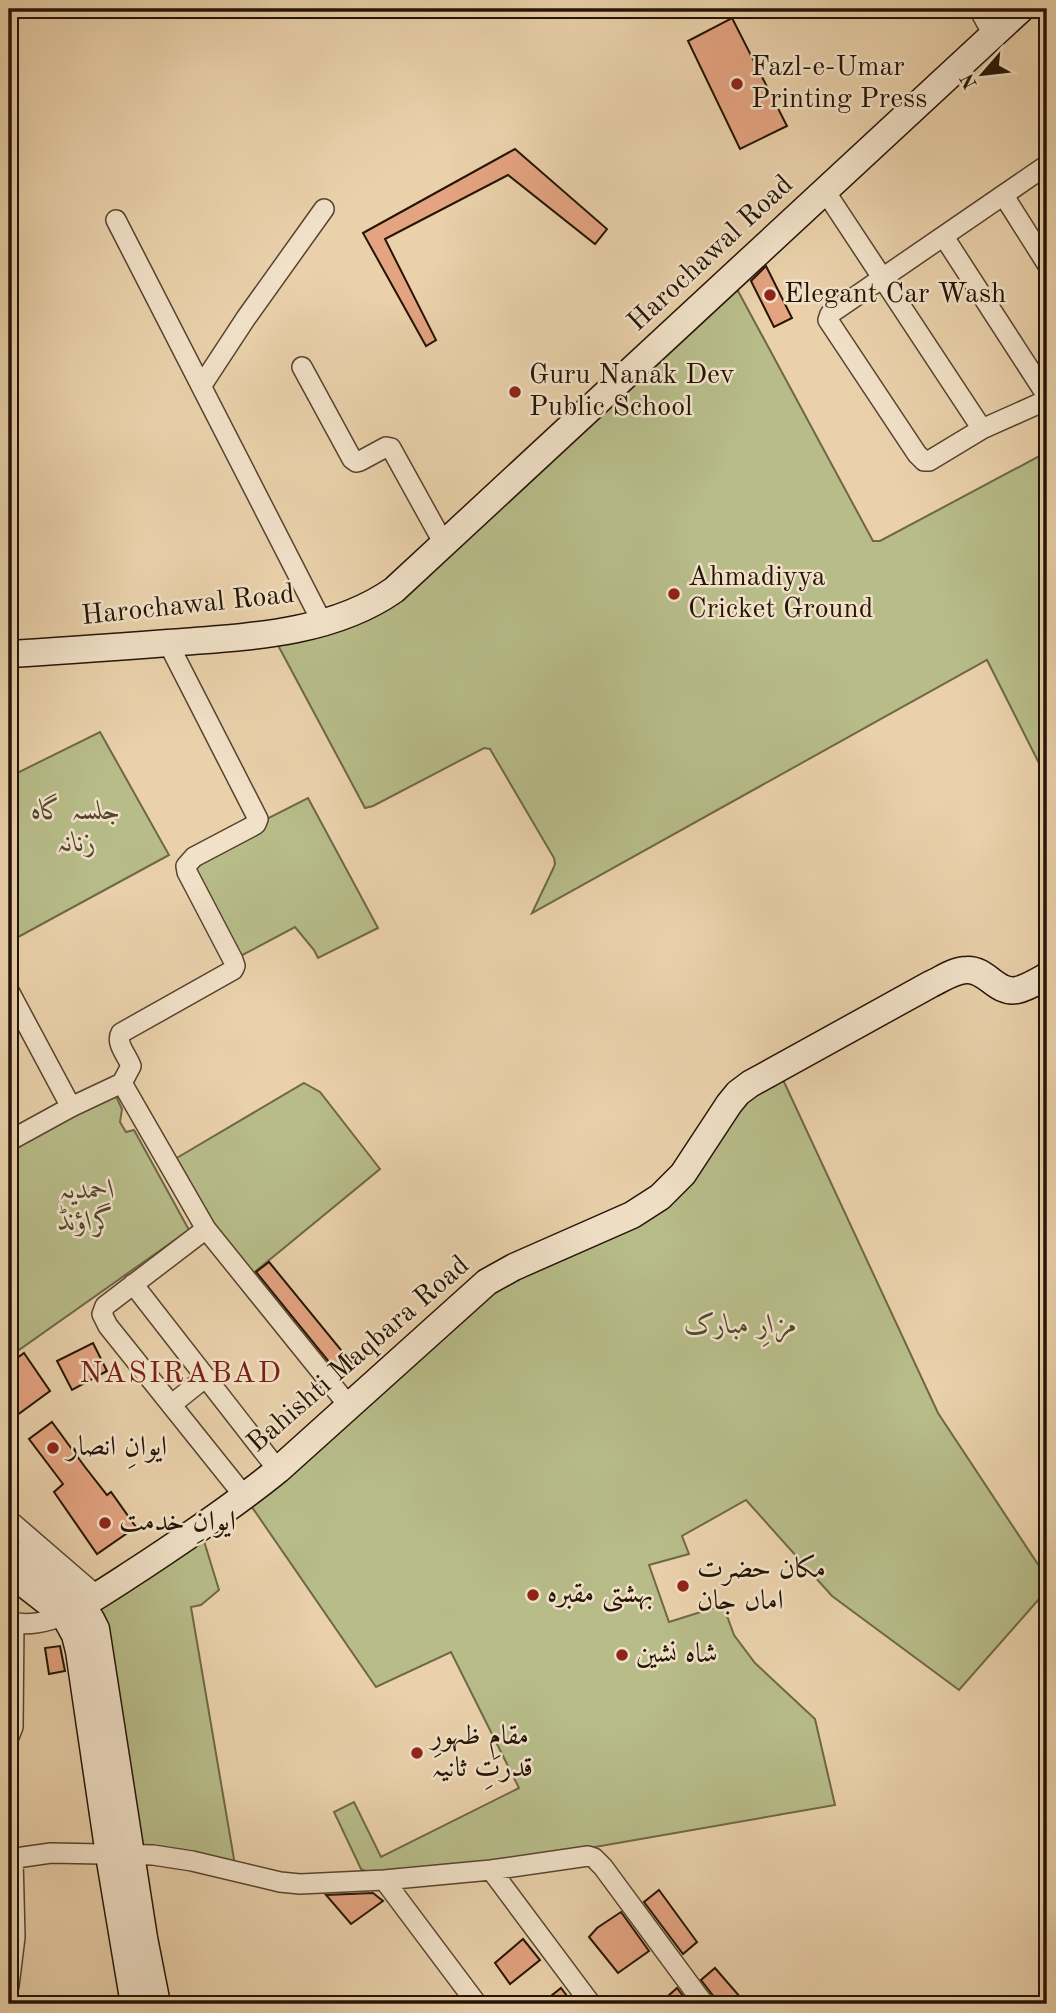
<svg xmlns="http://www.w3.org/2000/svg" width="1056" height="2013" viewBox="0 0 1056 2013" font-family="'Old Standard TT',Amiri,serif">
<rect width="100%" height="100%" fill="#ead1ab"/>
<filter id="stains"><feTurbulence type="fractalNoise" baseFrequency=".00286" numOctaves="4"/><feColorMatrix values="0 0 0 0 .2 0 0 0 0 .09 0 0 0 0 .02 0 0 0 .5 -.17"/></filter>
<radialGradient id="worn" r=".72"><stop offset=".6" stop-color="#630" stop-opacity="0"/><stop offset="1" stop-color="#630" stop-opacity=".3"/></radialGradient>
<path fill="#b7bc89" stroke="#6e6846" stroke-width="2" d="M731,278L873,541H880L1047,452V779L987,660L532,913L553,869L555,864L554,858L490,749L484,748L373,806L365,808L272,634L372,604Z
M100,732L169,855L9,942V777Z
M308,798L378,928L318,958L314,950L295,927L233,960L186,866L245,830Z
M778,1069L938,1413L1047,1578V1590L959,1690L832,1596L746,1500L682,1536L689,1554L649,1565L669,1622L723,1605L734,1635L755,1663L815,1719L835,1805L572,1851L384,1880L361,1869L334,1812L354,1802L381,1857L519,1788L451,1652L376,1687L245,1497L487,1282L632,1215Z
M304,1083L320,1092L380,1169L251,1275L248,1280L175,1159Z
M112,1088L122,1109L120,1122L126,1132L134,1130L189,1230L9,1357V1143Z
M200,1528L219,1590L201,1605L191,1607L236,1871L132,1855L97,1596Z"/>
<path fill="#e4a381" stroke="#241404" stroke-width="2" d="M732,18L787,126L740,149L688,41Z
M515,149L607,229L595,244L508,175L385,239L436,340L426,346L363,233Z
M766,266L792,318L774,327L751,281Z
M269,1262L355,1367L342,1378L256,1272Z
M93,1343L107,1371L72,1390L57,1361Z
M24,1353L50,1391L9,1421V1364Z
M52,1422L85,1467L107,1495L111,1492L136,1527L97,1554L54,1492L63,1484L29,1439Z
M60,1646L65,1671L49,1674L45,1648Z
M659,1890L697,1942L683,1954L644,1902Z
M373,1893L383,1901L351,1924L326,1895Z
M621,1912L649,1951L618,1973L589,1937L597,1928Z
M523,1939L540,1960L510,1984L495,1963Z
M715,1968L741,1998L733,2004H716L714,1997L701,1980Z
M561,1988L573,2004H541Z
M677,1988L689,2004H659Z"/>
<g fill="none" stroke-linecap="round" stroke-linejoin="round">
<defs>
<path id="street" d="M979,9L993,35
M1047,165L830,314L828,320L917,454L924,461H929L982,429L1047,400
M825,191L982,429
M1004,196L1047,264
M116,220L322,622
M944,237L1047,396
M302,367L352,459L356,462L360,461L386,447L391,448L444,544
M202,385L246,318L324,209
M9,991L71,1107
M122,1083L131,1066C127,1055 115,1043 121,1033L233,970L235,966L233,960L187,872L186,866L194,857L251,827L256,824L258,819L168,643
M9,1141L71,1107L122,1083L206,1229L349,1406
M206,1229L105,1306L102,1314L108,1326L245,1497
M133,1284L278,1470
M171,1405L206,1377
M9,1520L97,1596
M9,1621C26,1627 48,1622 64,1615
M9,1737L13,1727L14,1623
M9,1859L51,1853L153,1855L192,1861L280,1882L300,1884L384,1880L491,1870L588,1856L594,1858L603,1867L704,2004
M491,1870L591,2004
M384,1880L477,2004
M9,1986L15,1937L13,1858"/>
<path id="secondary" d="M9,654C62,651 115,647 168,643C244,637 330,635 394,590L1021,9
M9,1550C39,1572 81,1593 96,1629L144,1938L157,2004
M9,1572L64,1615L75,1635L79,1651L109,1855L134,2004
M64,1615C91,1601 117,1583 142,1567C189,1536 235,1505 278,1470L487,1282L514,1267L632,1215L660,1197L683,1174L729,1104L738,1093L750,1084L931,984C942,979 954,970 967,970C987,969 996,994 1017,990C1027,988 1038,981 1047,976"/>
</defs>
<use href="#street" stroke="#56432e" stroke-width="22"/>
<use href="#secondary" stroke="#241404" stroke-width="29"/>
<use href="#street" stroke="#f1e1c8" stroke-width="19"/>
<use href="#secondary" stroke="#f1e1c8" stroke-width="26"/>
</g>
<g fill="#8f2418" stroke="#f1e1c8" stroke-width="2.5">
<circle cx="737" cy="84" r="7"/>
<circle cx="770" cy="295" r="7"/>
<circle cx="515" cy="392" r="7"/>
<circle cx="674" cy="594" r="7"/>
<circle cx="53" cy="1448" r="7"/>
<circle cx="105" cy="1523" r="7"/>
<circle cx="683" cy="1586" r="7"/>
<circle cx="533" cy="1595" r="7"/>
<circle cx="622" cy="1655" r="7"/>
<circle cx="417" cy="1753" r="7"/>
</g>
<g text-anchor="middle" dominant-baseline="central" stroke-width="5" stroke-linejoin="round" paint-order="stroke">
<g font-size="28" fill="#241404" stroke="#f1e1c8" text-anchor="start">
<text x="751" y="68">Fazl-e-Umar<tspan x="751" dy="32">Printing Press</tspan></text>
<text x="784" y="295">Elegant Car Wash</text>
<text x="529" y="376">Guru Nanak Dev<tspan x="529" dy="32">Public School</tspan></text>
<text x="688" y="578">Ahmadiyya<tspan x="688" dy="32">Cricket Ground</tspan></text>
<text x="67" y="1448">ایوانِ انصار</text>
<text x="119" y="1523">ایوانِ خدمت</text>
<text x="697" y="1570">مکان حضرت<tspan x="697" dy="32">اماں جان</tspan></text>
<text x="547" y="1595">بہشتی مقبرہ</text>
<text x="636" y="1655">شاہ نشین</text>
<text x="431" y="1737">مقامِ ظہورِ<tspan x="431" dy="32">قدرتِ ثانیہ</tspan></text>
</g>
<g font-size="28" fill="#241404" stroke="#f1e1c8">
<text transform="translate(711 254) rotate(-43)">Harochawal Road</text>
<text transform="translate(188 606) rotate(-6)">Harochawal Road</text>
<text transform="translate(359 1355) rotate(-41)">Bahishti Maqbara Road</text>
</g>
<g font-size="28" font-style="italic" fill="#50462c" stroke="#f1e1c8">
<text x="76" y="812">جلسہ گاہ<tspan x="76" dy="32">زنانہ</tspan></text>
<text x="87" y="1191">احمدیہ<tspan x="87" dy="32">گراؤنڈ</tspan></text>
<text x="741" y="1326">مزارِ مبارک</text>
</g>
<g font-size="30" letter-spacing="2" fill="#7a1f14" stroke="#f1e1c8">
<text x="181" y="1374">NASIRABAD</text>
</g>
</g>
<rect width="1056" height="2013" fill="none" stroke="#ead1ab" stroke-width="35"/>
<rect x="10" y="10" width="1035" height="1992" fill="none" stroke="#241404" stroke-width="3.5"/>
<rect x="18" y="18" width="1021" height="1978" fill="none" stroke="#241404" stroke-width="2"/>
<g transform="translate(983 74) rotate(242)" stroke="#f1e1c8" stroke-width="5" paint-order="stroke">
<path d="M0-5L12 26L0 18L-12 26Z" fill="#241404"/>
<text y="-10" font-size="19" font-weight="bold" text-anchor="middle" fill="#241404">N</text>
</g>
<rect width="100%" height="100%" filter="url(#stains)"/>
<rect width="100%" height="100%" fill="url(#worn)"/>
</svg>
